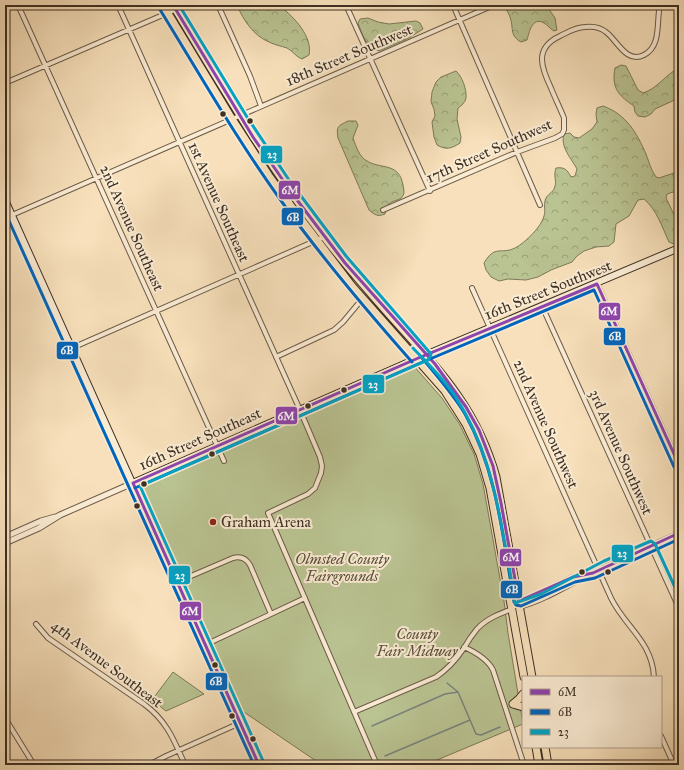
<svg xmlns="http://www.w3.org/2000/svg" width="684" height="770" viewBox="0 0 684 770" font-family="'IM FELL Great Primer',serif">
<defs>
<pattern id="forest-crowns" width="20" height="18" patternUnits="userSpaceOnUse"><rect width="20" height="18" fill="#bac392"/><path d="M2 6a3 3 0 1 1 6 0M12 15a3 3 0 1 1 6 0" fill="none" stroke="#999f77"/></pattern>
</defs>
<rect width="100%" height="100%" fill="#f7e0bb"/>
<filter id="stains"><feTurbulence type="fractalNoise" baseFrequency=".005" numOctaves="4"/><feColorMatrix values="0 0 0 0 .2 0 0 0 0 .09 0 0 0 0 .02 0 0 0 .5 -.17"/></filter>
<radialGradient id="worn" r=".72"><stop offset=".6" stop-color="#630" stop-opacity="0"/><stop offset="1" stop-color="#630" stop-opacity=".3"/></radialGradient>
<path fill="url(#forest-crowns)" stroke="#7c7a5a" d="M237,5H260C267,14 272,8 281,7C294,17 313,37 309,55L302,59C296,57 293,51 287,48C281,46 275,45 269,42C254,36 243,20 237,5Z
M505,5H546L555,18L557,30L554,31C550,29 548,25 544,23C532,16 529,33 527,40L521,42C509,35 514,28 510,17C509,13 505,9 505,5Z
M368,18L378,22L389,24L416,21L420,23L423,29L409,38L379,51C366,47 362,34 358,23L360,19Z
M621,65L626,66L638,90L643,93C657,89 666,74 679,68V98L655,109L651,114L645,117L638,116L635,112L634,106C619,96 611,88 615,68Z
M456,71C462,76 467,90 466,98C465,103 462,105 458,108L457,119L461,137L460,143C451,149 446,150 437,145L434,137L432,122L435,116L434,109L431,102L432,92L436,82L441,77Z
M603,106C626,114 637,133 646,154C649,162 651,170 656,177L659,178L674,173L679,175V196L673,192L667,194L666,198L679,225V242L674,244L669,242C662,227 657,210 644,199L638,200L629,216L616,224L614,242L609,246L596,247L584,251L577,256L572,262L551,270L538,277L526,280L508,279L499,281L491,277L486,270L484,263C495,244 501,255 515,248C525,243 542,226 544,216C546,210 543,204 546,198C549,193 554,192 555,186C557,181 553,176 556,168C564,167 567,169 571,177L575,176L577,169C571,158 560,147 564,134L570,133L574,137L579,138L592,129L597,122L596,114L597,108Z
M348,121H356L358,125L353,138C356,146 359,157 367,161C380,169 397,163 402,181C403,185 404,189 404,193C402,202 392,199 388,205C386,208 386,211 385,214C377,217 375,215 369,210L338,138C336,126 338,126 348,121Z"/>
<path fill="#bac392" stroke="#7c7a5a" d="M413,365L442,398L460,425L474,454L483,484L504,601L508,633L523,724L425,765H322L235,706L138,486Z
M173,672L204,694L166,711L152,700Z"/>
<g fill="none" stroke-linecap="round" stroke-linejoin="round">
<path stroke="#78847b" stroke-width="1.5" d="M447,683L458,692L476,734L481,735L500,727
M372,726L445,694L458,692
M385,756L470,720"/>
<defs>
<path id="minor" d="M18,5L224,461
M118,5L300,410L320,457L322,466L321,473L315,488L308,494L268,513L377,765
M218,5L250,76L261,106
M346,5L430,191
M453,5L540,205
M5,83L186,5
M383,210L517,152L555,138L562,134L564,130V118C560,108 555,98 551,88C541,67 534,48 560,36C568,32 576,27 585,27C593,26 600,27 606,32C617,40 626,64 644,55C662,46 656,21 660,5
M12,215L494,5
M597,284L679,465
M472,288L611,598C625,627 652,641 654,677
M542,306L679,608
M72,348L324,237
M276,357L334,330L343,322L363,298
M177,582L233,558C240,556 246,558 250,565L271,614
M518,603L573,577L589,573
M519,607C546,600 569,584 594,572C622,558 651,546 679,533
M36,624L48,638L144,704C167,721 174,740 185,765
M205,645L305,598
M464,647C475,652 488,660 493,670L524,765
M354,712L436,677C448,669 456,660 464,648C468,641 472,635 477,629C486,619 499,614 512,609
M5,718L34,765
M661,736L674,765
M149,765L166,756L240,723"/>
<path id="tertiary" d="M5,537L41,521L55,517
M5,543L39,528L60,515L133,483"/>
<path id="secondary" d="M5,200L259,765
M133,483L416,359L679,248"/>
<path id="primary" d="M163,5L232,119L269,176L294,210L352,286L445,391L466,424L480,454L490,488L524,677
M173,5C221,85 268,165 325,238C347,267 371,294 395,321C441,372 477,409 496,477L532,677
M513,704L519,699L523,694
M513,704L523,707
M536,747L539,765
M545,747L548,765"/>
</defs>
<use href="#minor" stroke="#6c5c49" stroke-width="6"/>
<use href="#tertiary" stroke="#6c5c49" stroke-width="7"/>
<use href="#secondary" stroke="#3e3023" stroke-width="8"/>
<use href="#primary" stroke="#3e3023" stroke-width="9"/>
<use href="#minor" stroke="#faebd3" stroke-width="4"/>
<use href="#tertiary" stroke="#faebd3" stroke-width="5"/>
<use href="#secondary" stroke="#faebd3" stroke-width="6"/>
<use href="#primary" stroke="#f7e0bb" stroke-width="7"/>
<defs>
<path id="bus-1" d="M173,5L253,137L294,196L345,263L435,364L466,407L479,430L493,466L501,503L519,601L573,577L593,573L679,533
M259,765L133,483L416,359L597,284L679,465"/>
<path id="bus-2" d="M159,8C199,73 237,140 282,202C322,258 367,311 412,362
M5,212L254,765
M422,358C437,376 453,394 465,414C497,471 503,539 514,602L516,605L521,606L575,582L595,578L679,539
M135,488L418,364L594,290L674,467"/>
<path id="bus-3" d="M179,5L247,117L289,180L346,256L431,354L430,357L428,360L140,486L264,763
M413,348C427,363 443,378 455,396C484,440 495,488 504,539C508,560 512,581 515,603L541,594L604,561L651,541L655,544L679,596"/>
</defs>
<use href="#bus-1" stroke="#faebd3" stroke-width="6"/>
<use href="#bus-2" stroke="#faebd3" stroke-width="6"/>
<use href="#bus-3" stroke="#faebd3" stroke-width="6"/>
<use href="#bus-1" stroke="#8e44ad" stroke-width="3"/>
<use href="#bus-2" stroke="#0065bd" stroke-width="3"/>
<use href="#bus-3" stroke="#03a3c5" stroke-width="3"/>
</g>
<g fill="#3e3023" stroke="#faebd3" stroke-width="1.5">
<circle cx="223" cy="114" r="3.5"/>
<circle cx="250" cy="121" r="3.5"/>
<circle cx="344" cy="390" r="3.5"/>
<circle cx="308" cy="406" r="3.5"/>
<circle cx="212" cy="454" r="3.5"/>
<circle cx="144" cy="484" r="3.5"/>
<circle cx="137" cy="506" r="3.5"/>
<circle cx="582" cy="572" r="3.5"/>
<circle cx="608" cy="572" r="3.5"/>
<circle cx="215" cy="665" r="3.5"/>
<circle cx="232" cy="716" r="3.5"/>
<circle cx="253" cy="739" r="3.5"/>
</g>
<circle fill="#8f2418" stroke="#faebd3" stroke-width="1.5" cx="213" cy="522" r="4"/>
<g text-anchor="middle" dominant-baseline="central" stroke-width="4" stroke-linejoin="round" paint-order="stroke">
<g font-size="15" fill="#3e3023" stroke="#faebd3">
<text transform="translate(349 55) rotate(-23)">18th Street Southwest</text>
<text transform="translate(489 151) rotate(-24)">17th Street Southwest</text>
<text transform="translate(219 202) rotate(66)">1st Avenue Southeast</text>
<text transform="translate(132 228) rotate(66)">2nd Avenue Southeast</text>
<text transform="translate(548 290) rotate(-22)">16th Street Southwest</text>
<text transform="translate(546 424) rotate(66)">2nd Avenue Southwest</text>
<text transform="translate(200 439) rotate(-24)">16th Street Southeast</text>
<text transform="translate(621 452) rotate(66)">3rd Avenue Southwest</text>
<text transform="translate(107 664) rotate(37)">4th Avenue Southeast</text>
</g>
<g font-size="15" fill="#3e3023" stroke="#faebd3" text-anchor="start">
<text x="221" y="522">Graham Arena</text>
</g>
<g font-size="15" font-style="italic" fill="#574d39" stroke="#faebd3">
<text x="342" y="559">Olmsted County<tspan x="342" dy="17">Fairgrounds</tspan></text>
<text x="417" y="634">County<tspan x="417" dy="17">Fair Midway</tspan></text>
</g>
</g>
<g stroke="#faebd3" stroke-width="1.5">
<rect x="260" y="145" width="23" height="19" rx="4" fill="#03a3c5"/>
<rect x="278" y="180" width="23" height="20" rx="4" fill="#8e44ad"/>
<rect x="281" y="207" width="23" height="19" rx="4" fill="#0065bd"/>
<rect x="598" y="302" width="23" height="19" rx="4" fill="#8e44ad"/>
<rect x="603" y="327" width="23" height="19" rx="4" fill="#0065bd"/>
<rect x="56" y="341" width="23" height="19" rx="4" fill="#0065bd"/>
<rect x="362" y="374" width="23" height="20" rx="4" fill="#03a3c5"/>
<rect x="275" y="406" width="23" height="19" rx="4" fill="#8e44ad"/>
<rect x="611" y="544" width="23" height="19" rx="4" fill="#03a3c5"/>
<rect x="499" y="548" width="23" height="19" rx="4" fill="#8e44ad"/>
<rect x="168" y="565" width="23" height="20" rx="4" fill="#03a3c5"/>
<rect x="500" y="580" width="23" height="19" rx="4" fill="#0065bd"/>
<rect x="179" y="601" width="23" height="20" rx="4" fill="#8e44ad"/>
<rect x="205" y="672" width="23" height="19" rx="4" fill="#0065bd"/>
</g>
<g font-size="11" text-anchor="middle" font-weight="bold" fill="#fff">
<text x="272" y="158">23</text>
<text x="290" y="194">6M</text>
<text x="293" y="221">6B</text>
<text x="609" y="315">6M</text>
<text x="615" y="340">6B</text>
<text x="67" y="354">6B</text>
<text x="373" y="388">23</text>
<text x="286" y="420">6M</text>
<text x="622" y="557">23</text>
<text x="511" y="561">6M</text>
<text x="180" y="579">23</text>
<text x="512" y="593">6B</text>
<text x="190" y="615">6M</text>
<text x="216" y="685">6B</text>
</g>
<rect width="684" height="770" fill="none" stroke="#f7e0bb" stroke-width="20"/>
<rect x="6" y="6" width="672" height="758" fill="none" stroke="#3e3023" stroke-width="2"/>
<rect x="10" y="10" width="664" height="750" fill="none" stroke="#3e3023"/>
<rect x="522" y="676" width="140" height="72" fill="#faebd3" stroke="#afa08d"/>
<rect x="530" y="689" width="20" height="6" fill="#8e44ad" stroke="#afa08d"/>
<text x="558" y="696" font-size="12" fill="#3e3023">6M</text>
<rect x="530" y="709" width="20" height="6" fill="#0065bd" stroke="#afa08d"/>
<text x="558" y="716" font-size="12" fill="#3e3023">6B</text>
<rect x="530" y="729" width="20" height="6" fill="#03a3c5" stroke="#afa08d"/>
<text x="558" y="736" font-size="12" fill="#3e3023">23</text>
<rect width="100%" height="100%" filter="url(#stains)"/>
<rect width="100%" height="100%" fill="url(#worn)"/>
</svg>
